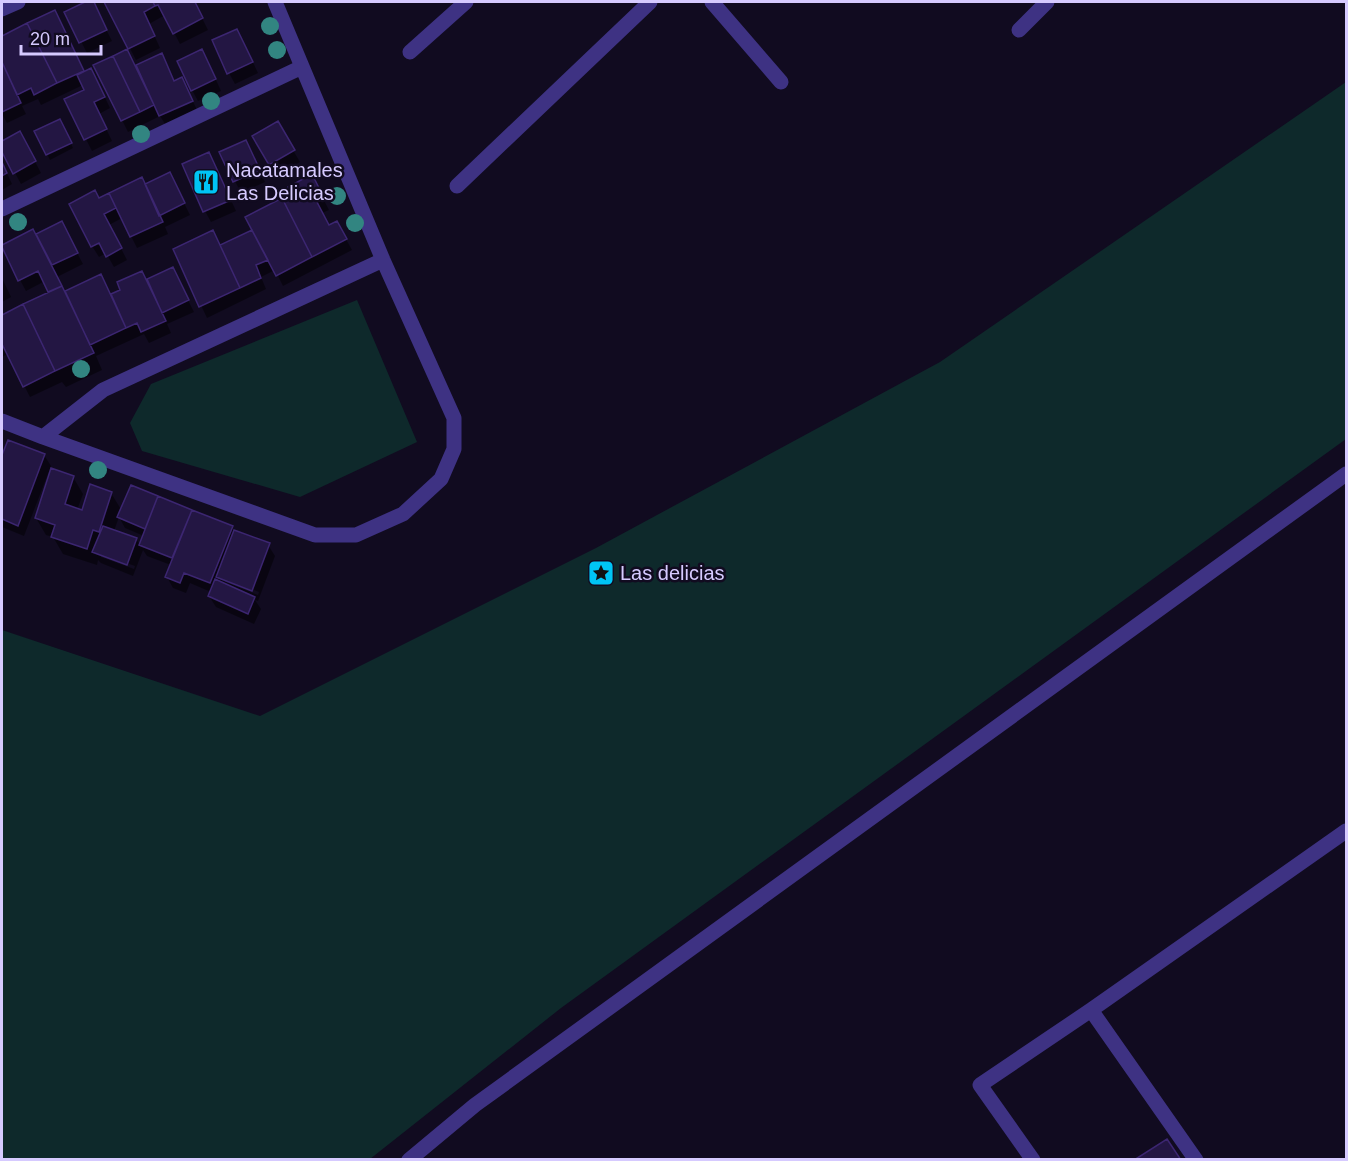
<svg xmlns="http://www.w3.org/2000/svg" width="1348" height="1161" viewBox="0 0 1348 1161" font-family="Arial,sans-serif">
<rect width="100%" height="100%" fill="#110b20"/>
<path fill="#0e292b" d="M1346,82V439L561,1008L370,1159H2V630L260,716L596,548L940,362Z
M357,300L417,442L300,497L142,451L130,423L151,384Z"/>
<path fill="#0007" fill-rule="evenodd" d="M89,2H92L112,41L87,53L66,12Z
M106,2H194L208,30L180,44L165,15L149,24L160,48L136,60Z
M54,12L85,73L97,81L110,108L99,114L112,141L92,151L66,100L86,90L83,85L41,105L38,99L22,106L26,114L7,123L2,114V37Z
M243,42L258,73L235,84L229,73Z
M127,51L136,67L161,55L175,82L182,79L198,112L167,127L160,116L128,132L95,66Z
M208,62L221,91L198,101L192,90Z
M277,123L300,162L277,175L254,137Z
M62,125L73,148L50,160L36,132Z
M20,133L41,173L21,184L2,149V142Z
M221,153H252L265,182L241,193Z
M2,163L12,184L2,190Z
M184,165H215L236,211L211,222L205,211Z
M141,179L145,186L175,185L190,215L165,227L168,234L137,248L122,218L109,225L127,260L114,267L106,253L99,257L92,246L99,200Z
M317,187L329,210L322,213L329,227L337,223L352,250L283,286L275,270L261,277L266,289L207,318L175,250L221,247L254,231L247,218L284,199Z
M61,223L83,264L57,277L65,293L100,276L111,296L172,269L194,312L167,324L171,333L149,343L144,334L96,356L102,370L66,387L62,382L30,397L8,354L2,357V316L51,293L45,281L26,291L20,280L36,236Z
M2,278L11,297L2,302Z
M2,452L44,455L51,466L24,536L2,527Z
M73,477L83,494L77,510L83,511L111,493L122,511L132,487L232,527L235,533L268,545L275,556L258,601L255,600L261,609L254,624L216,607L209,596L211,592L190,583L186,593L173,588L167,577L171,565L147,556L143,550L133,576L101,563L98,560L97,565L63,554L53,537L46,535L36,518ZM119,517L125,528L144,536L140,545L136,539L114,531ZM101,554L135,566L134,569L101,557ZM225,579L259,592L258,595L225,582Z"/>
<path fill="#231643" stroke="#3c2671" stroke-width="1.5" d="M85,2H94L107,30L79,43L64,12Z
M104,2H153L155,6L144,12L155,36L128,49Z
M153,2H195L203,18L173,34L158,5L155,6Z
M55,10L84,71L57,83L27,23Z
M27,23L57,83L34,95L31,88L17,95L2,62V36Z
M237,29L253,62L227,74L212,40Z
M127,49L154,105L140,112L113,56Z
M202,49L216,79L191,91L177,61Z
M162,53L174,81L182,77L193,101L159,116L136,65Z
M113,56L140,112L121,121L93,65Z
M2,62L21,103L2,112Z
M91,68L105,97L94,102L107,129L84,140L64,99L84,90L77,75Z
M60,119L72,143L46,155L34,131Z
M278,121L295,150L269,165L252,136Z
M20,131L36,161L13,174L2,152V141Z
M246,140L260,170L233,182L219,152Z
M209,152L231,200L203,212L182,164Z
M2,162L7,173L2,176Z
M170,172L185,203L159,216L145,184Z
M312,174L324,198L317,202L329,225L337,221L347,239L312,257L279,192Z
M142,177L163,222L130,237L109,193Z
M95,190L99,198L109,193L116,208L104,214L122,248L106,257L99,243L91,247L69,204Z
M282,198L312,257L276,276L245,217Z
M62,221L78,253L52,265L36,234Z
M33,229L62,286L48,292L38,271L18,281L2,247V245Z
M213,230L240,288L199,307L173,249Z
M252,230L268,260L256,265L261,278L240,288L220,245Z
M173,267L189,300L162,313L147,279Z
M142,271L166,321L141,332L137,323L126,328L111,294L120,290L117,282Z
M101,274L126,328L90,345L65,291Z
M62,286L94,353L55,371L23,304Z
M23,304L55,371L23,387L2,344V315Z
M8,440L45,454L18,526L2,519V455Z
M51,468L74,476L65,504L82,510L90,484L112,492L99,532L93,530L87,549L51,537L55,525L35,518Z
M131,485L158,496L145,529L117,517Z
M158,496L192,510L172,558L139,545Z
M192,510L233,526L210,583L184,573L180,583L165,577Z
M103,526L137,538L127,565L92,552Z
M234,530L270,543L252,591L216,577Z
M215,579L255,597L248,614L208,596Z
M1167,1139L1181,1160H1134Z"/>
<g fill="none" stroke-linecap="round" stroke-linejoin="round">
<path stroke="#3e3283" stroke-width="15" d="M712,2L781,82
M2,9L18,2
M1019,30L1047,2
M410,52L466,2
M457,186L650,2
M2,209L302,67
M2,421L43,437L315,535H356L403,514L441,479L454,449V418L383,260L275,2
M43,437L103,390L383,260
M1091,1010L1196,1160
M409,1160L475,1105L1346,474
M1033,1160L980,1085L1091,1010L1346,831"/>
</g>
<g fill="#328581">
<circle cx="270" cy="26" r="9"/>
<circle cx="277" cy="50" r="9"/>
<circle cx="211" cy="101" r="9"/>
<circle cx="141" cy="134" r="9"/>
<circle cx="337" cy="196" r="9"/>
<circle cx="18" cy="222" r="9"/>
<circle cx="355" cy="223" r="9"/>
<circle cx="81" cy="369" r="9"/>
<circle cx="98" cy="470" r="9"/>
</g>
<defs>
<symbol id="restaurant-square" viewBox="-11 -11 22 22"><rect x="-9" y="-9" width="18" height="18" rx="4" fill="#00c4f5" stroke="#110b20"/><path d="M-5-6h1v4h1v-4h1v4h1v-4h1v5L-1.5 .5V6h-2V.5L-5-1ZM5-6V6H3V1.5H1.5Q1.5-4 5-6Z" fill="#111"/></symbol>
<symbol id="sight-square" viewBox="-11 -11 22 22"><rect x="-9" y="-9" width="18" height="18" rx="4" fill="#00c4f5" stroke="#110b20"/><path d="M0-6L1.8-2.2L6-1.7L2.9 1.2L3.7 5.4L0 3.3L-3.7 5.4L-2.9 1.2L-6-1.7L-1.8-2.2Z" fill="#111"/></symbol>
</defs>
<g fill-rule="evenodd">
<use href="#restaurant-square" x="191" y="167" width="30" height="30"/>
<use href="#sight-square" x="586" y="558" width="30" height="30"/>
</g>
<g text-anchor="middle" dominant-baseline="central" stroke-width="5" stroke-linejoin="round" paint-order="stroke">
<g font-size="20" fill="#d6caff" stroke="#110b20" text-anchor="start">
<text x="226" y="170">Nacatamales<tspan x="226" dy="23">Las Delicias</tspan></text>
<text x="620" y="573">Las delicias</text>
</g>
</g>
<rect width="1348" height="1161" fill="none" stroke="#d6caff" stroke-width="6"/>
<path d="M21 45v9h80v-9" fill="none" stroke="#d6caff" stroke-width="3"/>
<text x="30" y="45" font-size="18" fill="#d6caff" stroke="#110b20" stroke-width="4.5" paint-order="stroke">20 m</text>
</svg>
